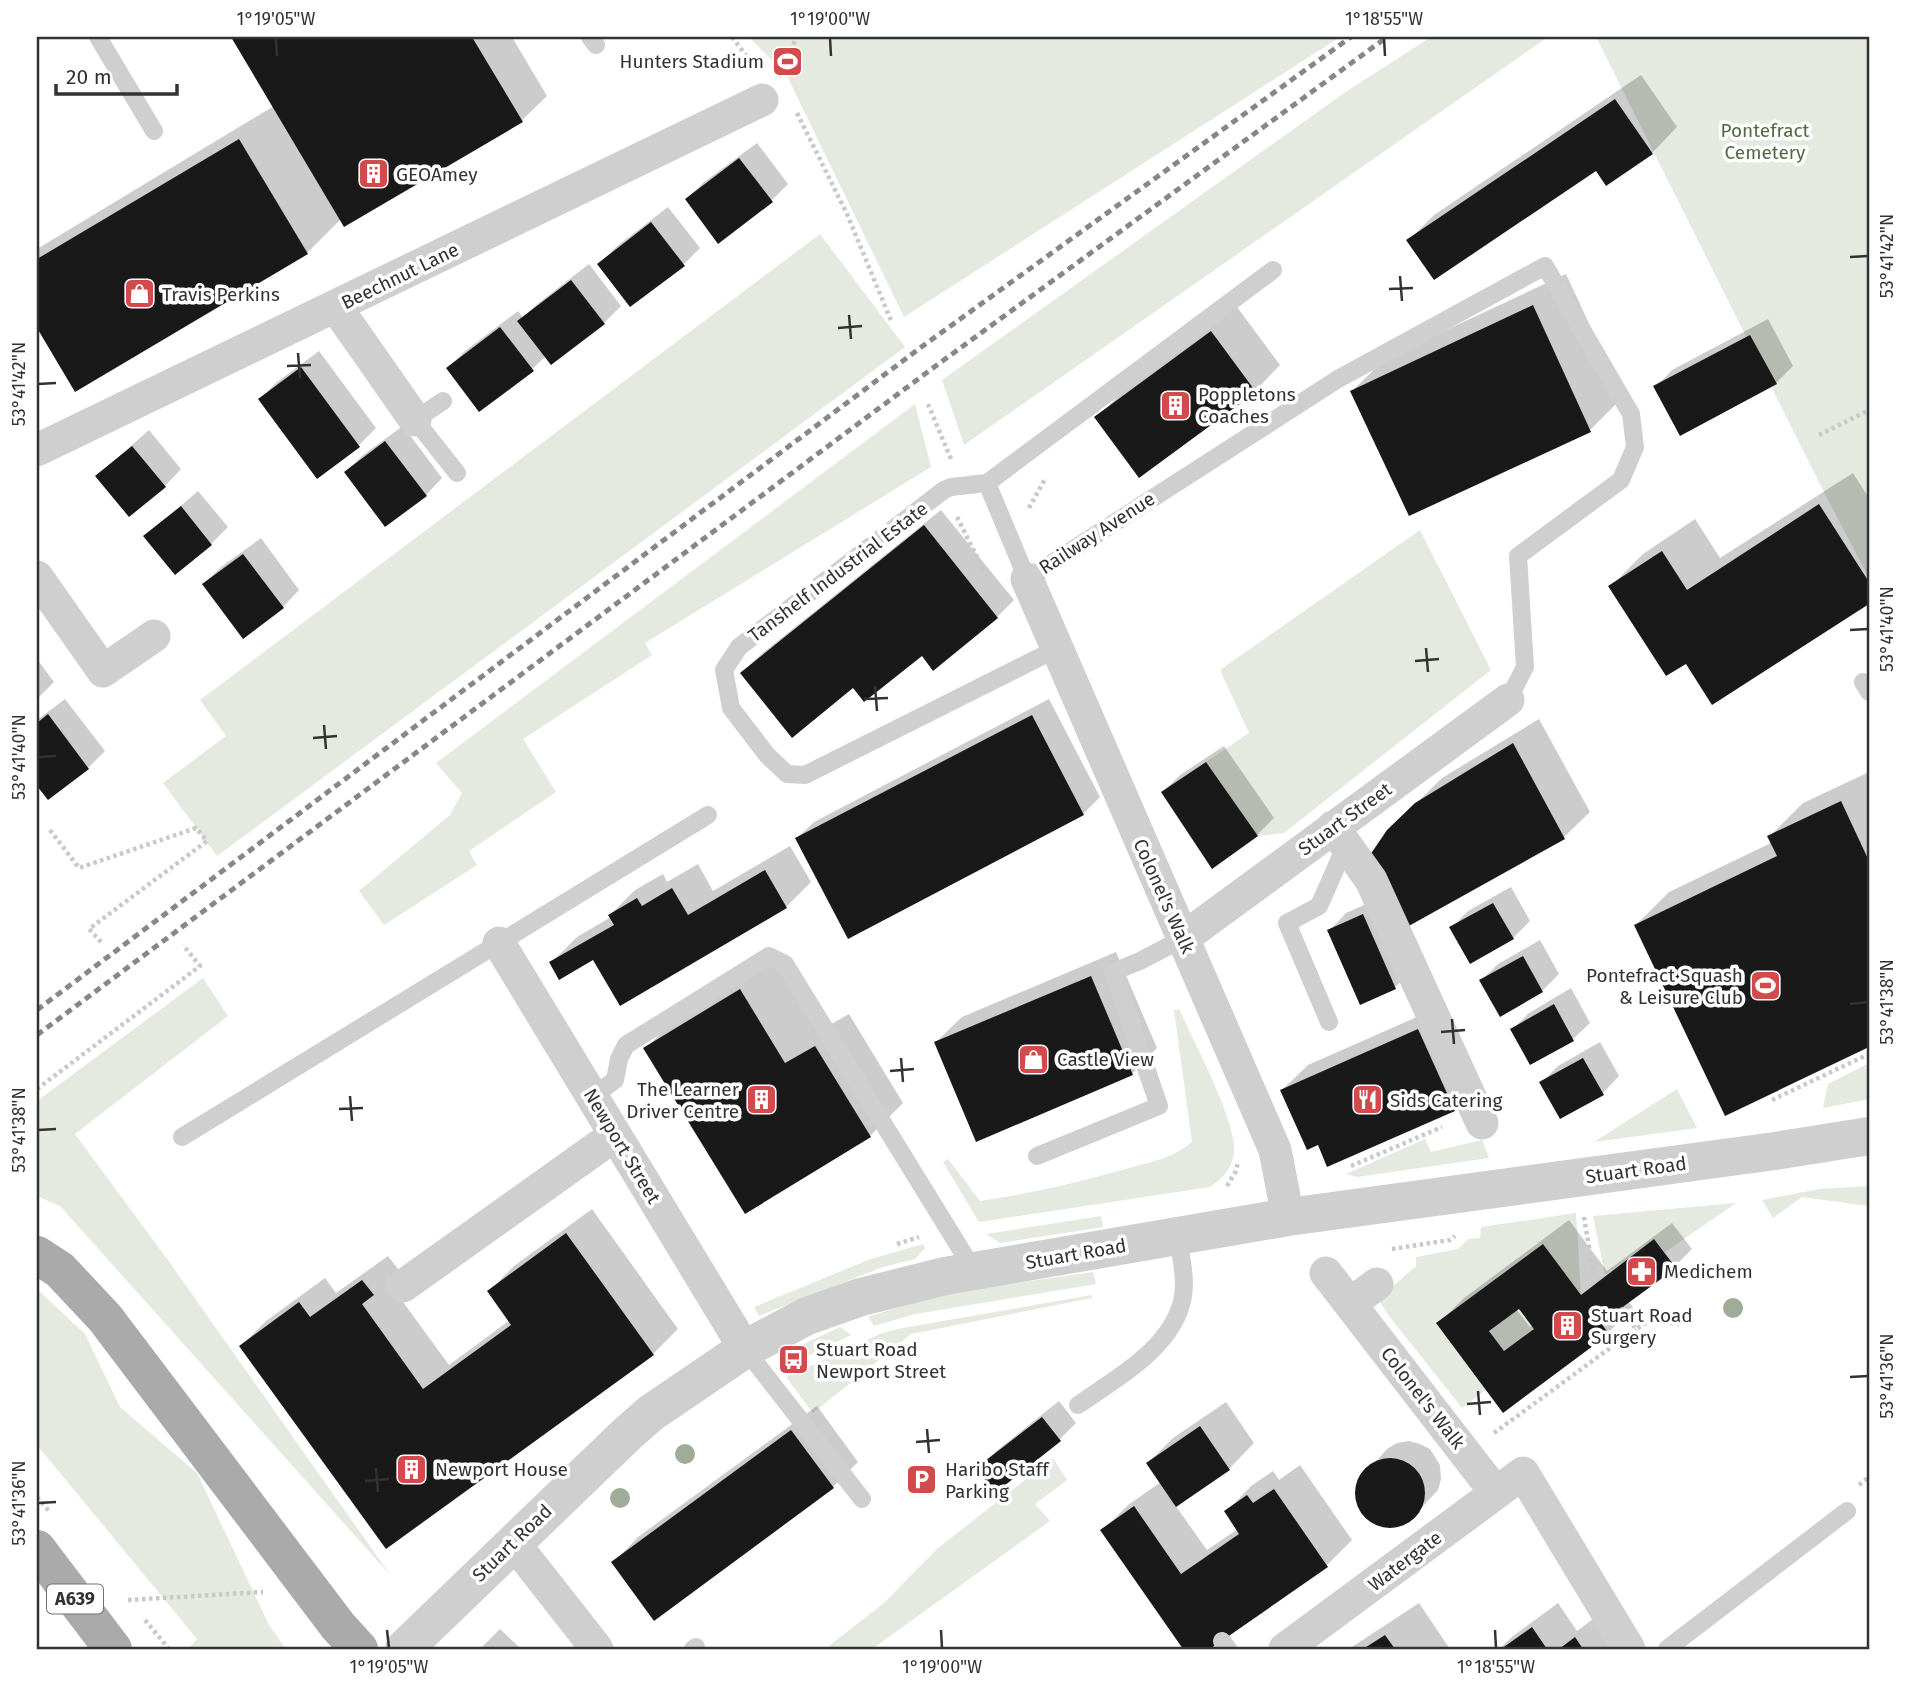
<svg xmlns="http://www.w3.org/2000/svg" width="1906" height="1686" viewBox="0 0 1906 1686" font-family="'Fira Sans',sans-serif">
<rect width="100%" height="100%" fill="#fff"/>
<path fill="#e4eadf" d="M749,37H1340L904,317L787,76Z
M1431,37H1548L964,445L942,380L1347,91Z
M1596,37H1869V578L1828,500Z
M820,234L905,347L217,856L163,783L226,736L200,700Z
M915,404L931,467L645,643L652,655L523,739L556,792L469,851L477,865L384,925L359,891L450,815L462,793L436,763Z
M1420,530L1491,670L1284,833L1258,836L1206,762L1249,733L1220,670Z
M203,978L228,1016L75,1134L170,1263L391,1576L60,1206L37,1196V1101Z
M1179,1009C1193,1040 1237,1122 1234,1152C1232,1169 1223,1178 1210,1187L979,1222L943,1162L948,1159L980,1201C1028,1194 1076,1183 1122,1170C1147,1163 1172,1159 1192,1142L1174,1010Z
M1869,1063V1099L1823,1108L1828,1084Z
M1677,1089L1697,1128L1594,1142Z
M1425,1139L1431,1152L1482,1140L1489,1158L1357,1177L1346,1174Z
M1869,1186V1206L1802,1197L1773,1218L1762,1200L1819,1189Z
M1736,1203L1665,1252L1654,1239L1605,1275L1593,1216Z
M1576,1213L1581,1295L1543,1244L1437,1322L1486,1390L1462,1408L1389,1316L1380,1302L1385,1293L1416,1266V1257L1458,1249L1468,1239L1480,1238L1481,1227Z
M1101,1216L1103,1227L1000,1243L986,1234Z
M923,1244L925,1248L915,1259L883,1267L759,1316L754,1307L868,1260Z
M1093,1272L1096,1284L915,1314L874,1326L868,1317L924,1299L961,1291Z
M37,1289L85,1334L120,1407L197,1473L269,1625L286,1649H188L197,1639L37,1445Z
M1092,1295V1298L911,1334L813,1413L786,1377L880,1334L897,1329Z
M1519,1309L1534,1329L1504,1351L1489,1331Z
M840,1327L851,1335L789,1365L791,1350Z
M1053,1458L1067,1480L1035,1504L1050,1521L872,1649H825L884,1603L938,1548Z"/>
<path fill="#0003" fill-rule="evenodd" d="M234,37H512L547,96L521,121L341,219L307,253L76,390L37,325V249L274,106Z
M1641,75L1677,127L1652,153L1596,169L1409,240L1434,215Z
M757,143L788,184L771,201L687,199L704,182Z
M668,207L700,248L683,265L599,264L616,247Z
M589,264L621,306L604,323L551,363L546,356L532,369L448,368L465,351L518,311L523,318L536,305Z
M1566,274L1623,397L1590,430L1352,391L1386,358Z
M1237,307L1280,365L1255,391L1097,418L1122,392Z
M1768,319L1793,366L1776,383L1656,387L1672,370Z
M319,351L376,428L359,445L317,476L260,399L277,382Z
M403,426L442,478L426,495L346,472L363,455Z
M149,430L181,469L165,486L97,476Z
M1853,473L1869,498V601L1713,702L1687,661L1610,587L1643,554L1695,519L1720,558Z
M198,491L228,527L211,544L146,536Z
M941,510L1014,600L997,617L922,653L742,673L759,656Z
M261,538L299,590L283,607L204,584L221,567Z
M37,659L54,682L37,699Z
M65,699L105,751L88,768L48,798L37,783V720Z
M1049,699L1100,797L1083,814L797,838L814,822Z
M1539,719L1590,812L1564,837L1408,925L1388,831L1442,778Z
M1224,746L1274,818L1257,835L1213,866L1163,792L1180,775Z
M1869,772V1046L1726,1114L1636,925L1669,892L1773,842L1770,836L1803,803Z
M790,846L811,882L786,907L593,957L552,962L577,937L611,917L610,915L635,890L663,874L667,882L698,864L713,891Z
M1511,887L1530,921L1513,938L1451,928L1468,911Z
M1380,898L1412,971L1395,987L1330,930L1346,913Z
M1540,940L1559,974L1542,991L1500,1015L1481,981L1498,964Z
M1116,952L1157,1048L1132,1074L936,1042L962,1017Z
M773,957L819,1031L849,1014L903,1103L870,1136L646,1048L679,1015Z
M1571,988L1590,1023L1573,1039L1531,1063L1512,1030L1529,1013Z
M1444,1005L1479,1084L1454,1110L1319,1143L1282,1090L1308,1065Z
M1600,1042L1619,1076L1603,1093L1541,1083L1558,1066Z
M592,1209L678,1329L653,1354L386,1546L241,1346L266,1321L325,1278L336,1293L388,1256L398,1269L387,1280L449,1365L510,1320L489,1291L514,1266Z
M1569,1220L1607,1271L1672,1223L1692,1249L1675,1266L1628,1301L1633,1307L1608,1333L1503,1410L1439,1323L1464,1298ZM1520,1306L1533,1324L1530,1327L1516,1309Z
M1059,1401L1076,1423L1059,1440L978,1468L995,1452Z
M1226,1402L1254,1443L1229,1469L1175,1505L1207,1550L1238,1529L1226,1512L1251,1486L1273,1471L1279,1480L1300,1465L1352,1540L1327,1565L1207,1649H1186L1103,1530L1128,1505L1161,1482L1148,1463L1173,1438Z
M817,1406L858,1462L833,1487L613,1563L638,1537Z
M1409,1441L1420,1444L1430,1449L1440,1465L1441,1479L1438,1490L1411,1519L1396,1525H1384L1373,1521L1365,1515L1359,1504L1357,1493L1360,1479L1387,1449L1397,1443Z
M1419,1603L1450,1649H1349Z
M1558,1603L1577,1631L1601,1613L1626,1649H1499L1513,1636Z
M500,1629L521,1649H480Z"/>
<path fill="#191919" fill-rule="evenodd" d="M231,37H472L523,122L344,227Z
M1615,99L1653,154L1606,186L1596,171L1434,280L1406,240Z
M239,139L308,254L75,392L37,328V259Z
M739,158L773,202L718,244L685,199Z
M651,222L685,266L630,307L597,264Z
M571,280L605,324L551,365L517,321Z
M1533,305L1591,432L1409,516L1350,391Z
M500,327L534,371L479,412L446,368Z
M1211,331L1256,392L1139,478L1094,417Z
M1750,335L1777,384L1680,436L1653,386Z
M301,367L360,447L317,479L258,399Z
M385,441L427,496L385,527L344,472Z
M132,446L166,487L129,517L95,476Z
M1819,504L1869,582V604L1712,705L1686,664L1666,676L1608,586L1662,551L1687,590Z
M181,506L212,545L175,575L143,536Z
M924,525L998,618L933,671L922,656L864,702L853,688L792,738L740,673Z
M243,554L284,608L243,639L202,584Z
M48,714L89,769L48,800L37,786V723Z
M1032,715L1084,815L848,939L795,838Z
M1513,743L1565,839L1407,927L1368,858L1387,830L1415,803Z
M1206,762L1258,836L1212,869L1161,792Z
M1841,801L1869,861V1047L1725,1116L1634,925L1777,856L1767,836Z
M765,870L787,908L620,1006L593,960L559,980L549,962L614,925L608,915L637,898L642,906L672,888L688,915Z
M1493,903L1514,939L1470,964L1449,927Z
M1363,914L1396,989L1360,1005L1327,930Z
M1523,956L1543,992L1500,1017L1479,980Z
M1091,976L1133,1075L976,1142L934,1042Z
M740,989L785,1063L815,1046L871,1137L745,1214L643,1048Z
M1554,1004L1574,1041L1530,1065L1510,1029Z
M1418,1029L1455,1111L1327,1167L1318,1145L1307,1150L1280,1090Z
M1583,1058L1604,1095L1560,1119L1539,1082Z
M566,1233L654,1355L386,1549L239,1346L299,1302L310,1317L362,1280L374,1295L362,1304L423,1389L511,1325L487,1291Z
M1654,1239L1676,1268L1601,1323L1609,1334L1503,1413L1436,1323L1543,1244L1581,1295ZM1519,1309L1534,1329L1504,1351L1489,1331Z
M1042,1417L1061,1441L995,1493L976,1468Z
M1200,1426L1230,1470L1176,1507L1146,1463Z
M791,1430L834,1488L654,1621L611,1562Z
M1355 1493a35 35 0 1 1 70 0a35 35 0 1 1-70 0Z
M1274,1489L1328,1567L1210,1649H1183L1100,1530L1134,1506L1181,1574L1239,1534L1224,1511L1247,1495L1253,1503Z
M1532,1627L1547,1649H1501Z
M1385,1635L1395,1649H1363Z
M1575,1637L1583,1649H1559Z"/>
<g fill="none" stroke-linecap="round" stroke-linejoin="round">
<path stroke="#c9c9c9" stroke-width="4.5" stroke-dasharray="3.5 3.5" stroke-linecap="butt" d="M732,37L754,66
M780,69L797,37
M797,113L847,214L892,323
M928,404L951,459
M1819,435L1869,410
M1029,508L1045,479
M957,517L989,581
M50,830L79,868L196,828L207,841L89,929L101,942
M37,1089L200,966L183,945
M1772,1100L1869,1054
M1351,1166L1442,1127
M1227,1186L1236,1171L1238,1162
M1584,1217L1593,1271L1599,1280
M897,1244L919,1237
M1392,1249L1450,1240L1455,1236
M1620,1308L1636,1329L1649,1321L1679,1324
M1494,1433L1636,1329
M1859,1485L1869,1477
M37,1497L49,1511
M128,1600L263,1592
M145,1620L169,1649"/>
<path stroke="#cfcfcf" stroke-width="18" d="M98,37L154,131
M590,37L596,45
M443,401L415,420L457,473
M987,483L1027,579L1338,379L1545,266L1631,414L1635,447L1621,480L1518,556L1525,667L1508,700
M1056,649L805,775L787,774L767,755L731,708L724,670L739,647L944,490L951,487L987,483L1273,270
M1863,682L1869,692
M1329,1022L1287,923L1319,906L1346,845
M592,1097L615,1080L619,1059L626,1045L769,956L785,964L968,1261L972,1270
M182,1137L708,815
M1037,1156L1159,1106L1113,972L1140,961L1182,939
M745,1349L862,1499
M1078,1405C1119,1376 1184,1342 1184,1284C1184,1268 1180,1252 1178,1236
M1222,1641L1228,1649
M693,1649L696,1647
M1667,1649L1847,1511"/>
<path stroke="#cfcfcf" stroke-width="33" d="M336,307L415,420
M37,450L762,100
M37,577L103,671L154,636
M1027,579L1275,1150L1288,1217
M1333,827L1371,880L1482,1123
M1182,939L1508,700
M499,943L745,1349
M1326,1273L1496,1493
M403,1286L615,1135
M1350,1304L1377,1284
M513,1542L597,1649
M1285,1649L1523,1473L1629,1649"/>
<path stroke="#cfcfcf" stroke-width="38" d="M404,1649L627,1434L651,1413L745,1349L807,1316L861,1297L945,1276L1288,1217L1775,1151L1869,1136"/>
<path stroke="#aaa" stroke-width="38" d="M37,1255L60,1270L105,1318L338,1626L359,1649
M37,1549L113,1649"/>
<path stroke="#878787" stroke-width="5" stroke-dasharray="7 5" stroke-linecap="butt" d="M37,1010L920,348L1351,37
M37,1035L937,365L1387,37"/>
</g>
<g fill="#a0ac98">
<circle cx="1733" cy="1308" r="10"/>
<circle cx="685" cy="1454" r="10"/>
<circle cx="620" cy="1498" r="10"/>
</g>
<path fill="none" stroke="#323232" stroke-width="2.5" d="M276,38L277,56M830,38L831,56M1384,38L1385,56M1850,257L1868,256M1400,276L1402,301M1389,289L1413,288M849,315L851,339M838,328L862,326M298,353L300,378M287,366L311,365M38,384L56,383M1850,630L1868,629M1426,648L1428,672M1415,661L1439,659M875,686L877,711M864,699L888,698M324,725L326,749M313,738L337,736M38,757L56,756M1850,1004L1868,1002M1452,1019L1454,1044M1441,1032L1465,1030M901,1058L903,1082M890,1071L914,1069M350,1096L352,1121M339,1109L363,1108M38,1130L56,1129M1850,1377L1868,1376M1478,1391L1480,1415M1467,1404L1491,1402M927,1429L929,1453M916,1442L940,1440M376,1468L378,1492M365,1481L389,1479M38,1503L56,1502M387,1630L389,1648M941,1630L942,1648M1495,1630L1496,1648"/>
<defs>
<symbol id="stadium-square" viewBox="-11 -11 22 22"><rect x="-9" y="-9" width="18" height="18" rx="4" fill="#d24a4b" stroke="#fff"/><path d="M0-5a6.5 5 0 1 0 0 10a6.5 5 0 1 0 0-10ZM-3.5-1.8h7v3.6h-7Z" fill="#fff"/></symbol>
<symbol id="building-square" viewBox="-11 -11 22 22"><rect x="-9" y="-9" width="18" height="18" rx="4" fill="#d24a4b" stroke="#fff"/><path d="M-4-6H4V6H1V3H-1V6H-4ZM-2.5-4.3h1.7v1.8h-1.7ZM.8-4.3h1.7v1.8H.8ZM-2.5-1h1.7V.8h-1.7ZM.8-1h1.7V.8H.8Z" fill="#fff"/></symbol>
<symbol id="shop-square" viewBox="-11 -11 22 22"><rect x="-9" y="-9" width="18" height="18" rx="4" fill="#d24a4b" stroke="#fff"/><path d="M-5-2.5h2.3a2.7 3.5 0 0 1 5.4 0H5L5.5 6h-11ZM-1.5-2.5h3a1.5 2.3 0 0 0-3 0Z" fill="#fff"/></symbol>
<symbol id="restaurant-square" viewBox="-11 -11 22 22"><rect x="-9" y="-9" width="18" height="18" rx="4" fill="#d24a4b" stroke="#fff"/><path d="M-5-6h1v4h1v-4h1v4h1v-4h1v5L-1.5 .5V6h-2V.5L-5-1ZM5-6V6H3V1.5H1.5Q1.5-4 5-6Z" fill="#fff"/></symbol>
<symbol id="pharmacy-square" viewBox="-11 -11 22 22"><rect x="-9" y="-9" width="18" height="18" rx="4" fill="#d24a4b" stroke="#fff"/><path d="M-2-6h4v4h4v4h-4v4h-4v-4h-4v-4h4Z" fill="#fff"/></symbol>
<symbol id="bus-square" viewBox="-11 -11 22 22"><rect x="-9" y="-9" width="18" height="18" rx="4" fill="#d24a4b" stroke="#fff"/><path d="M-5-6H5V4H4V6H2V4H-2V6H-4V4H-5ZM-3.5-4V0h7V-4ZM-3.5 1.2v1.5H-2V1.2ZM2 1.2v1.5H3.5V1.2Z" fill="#fff"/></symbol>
<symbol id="parking-square" viewBox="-11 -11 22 22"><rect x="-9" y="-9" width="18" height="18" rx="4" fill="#d24a4b" stroke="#fff"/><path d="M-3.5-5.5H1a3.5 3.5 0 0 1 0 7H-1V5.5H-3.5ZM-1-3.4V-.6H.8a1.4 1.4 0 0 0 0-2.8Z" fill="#fff"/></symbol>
</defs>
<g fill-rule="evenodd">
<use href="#stadium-square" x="770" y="44" width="35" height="35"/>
<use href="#building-square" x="356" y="156" width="35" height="35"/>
<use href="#shop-square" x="122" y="276" width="35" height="35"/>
<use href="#building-square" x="1158" y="388" width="35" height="35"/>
<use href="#stadium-square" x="1748" y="968" width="35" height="35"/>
<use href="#shop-square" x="1016" y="1042" width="35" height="35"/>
<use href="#building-square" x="744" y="1082" width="35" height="35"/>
<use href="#restaurant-square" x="1350" y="1082" width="35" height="35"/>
<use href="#pharmacy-square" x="1624" y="1254" width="35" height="35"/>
<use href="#building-square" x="1550" y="1308" width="35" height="35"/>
<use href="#bus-square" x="776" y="1342" width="35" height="35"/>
<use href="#building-square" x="394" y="1452" width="35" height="35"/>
<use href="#parking-square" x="904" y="1462" width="35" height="35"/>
</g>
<g text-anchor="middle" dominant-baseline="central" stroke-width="7" stroke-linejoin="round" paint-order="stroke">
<rect fill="#fff" stroke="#707070" stroke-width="2" x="47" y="1584.5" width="56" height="29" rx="5"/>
<g font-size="18" font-weight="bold" fill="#323232">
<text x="75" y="1599">A639</text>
</g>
<g font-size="19" fill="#323232" stroke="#fff" text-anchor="start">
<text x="764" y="61" text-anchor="end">Hunters Stadium</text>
<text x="396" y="174">GEOAmey</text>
<text x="162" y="294">Travis Perkins</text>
<text x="1198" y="394">Poppletons<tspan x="1198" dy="22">Coaches</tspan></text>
<text x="1743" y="975" text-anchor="end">Pontefract Squash<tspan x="1743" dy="22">&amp; Leisure Club</tspan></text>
<text x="1057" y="1059">Castle View</text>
<text x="739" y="1089" text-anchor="end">The Learner<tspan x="739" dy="22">Driver Centre</tspan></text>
<text x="1390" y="1100">Sids Catering</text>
<text x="1664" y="1271">Medichem</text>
<text x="1591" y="1315">Stuart Road<tspan x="1591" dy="22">Surgery</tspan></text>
<text x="816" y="1349">Stuart Road<tspan x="816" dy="22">Newport Street</tspan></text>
<text x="435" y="1469">Newport House</text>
<text x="945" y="1469">Haribo Staff<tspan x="945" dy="22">Parking</tspan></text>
</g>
<g font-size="19" fill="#536943" stroke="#fff">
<text x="1765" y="130">Pontefract<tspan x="1765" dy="22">Cemetery</tspan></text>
</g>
<g font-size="19" fill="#323232" stroke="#fff">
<text transform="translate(400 276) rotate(-26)">Beechnut Lane</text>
<text transform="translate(1097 533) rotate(-33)">Railway Avenue</text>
<text transform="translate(838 572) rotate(-37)">Tanshelf Industrial Estate</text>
<text transform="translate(1345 819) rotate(-36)">Stuart Street</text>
<text transform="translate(1164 896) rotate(66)">Colonel's Walk</text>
<text transform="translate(622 1146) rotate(59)">Newport Street</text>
<text transform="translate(1636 1170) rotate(-8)">Stuart Road</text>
<text transform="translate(1076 1254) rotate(-10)">Stuart Road</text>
<text transform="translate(1423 1398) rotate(52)">Colonel's Walk</text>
<text transform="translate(512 1543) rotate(-44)">Stuart Road</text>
<text transform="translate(1405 1561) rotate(-37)">Watergate</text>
</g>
</g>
<rect width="1906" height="1686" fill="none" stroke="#ffffff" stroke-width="77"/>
<path d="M56 84v10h121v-10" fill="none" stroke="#323232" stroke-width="3.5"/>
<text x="66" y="84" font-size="21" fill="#323232" stroke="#ffffff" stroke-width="5" paint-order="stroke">20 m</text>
<rect x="38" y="38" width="1830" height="1610" fill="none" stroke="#323232" stroke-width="2.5"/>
<g font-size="18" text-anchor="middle" fill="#323232">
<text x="276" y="25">1°19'05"W</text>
<text x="830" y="25">1°19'00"W</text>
<text x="1384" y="25">1°18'55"W</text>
<text transform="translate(1887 256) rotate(-90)" y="6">53°41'42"N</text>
<text transform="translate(19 384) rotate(-90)" y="6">53°41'42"N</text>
<text transform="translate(1887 629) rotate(-90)" y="6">53°41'40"N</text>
<text transform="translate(19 757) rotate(-90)" y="6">53°41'40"N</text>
<text transform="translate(1887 1002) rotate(-90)" y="6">53°41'38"N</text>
<text transform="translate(19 1130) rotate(-90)" y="6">53°41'38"N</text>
<text transform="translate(1887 1376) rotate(-90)" y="6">53°41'36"N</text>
<text transform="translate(19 1503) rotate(-90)" y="6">53°41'36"N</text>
<text x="389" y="1673">1°19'05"W</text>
<text x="942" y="1673">1°19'00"W</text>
<text x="1496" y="1673">1°18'55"W</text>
</g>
</svg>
